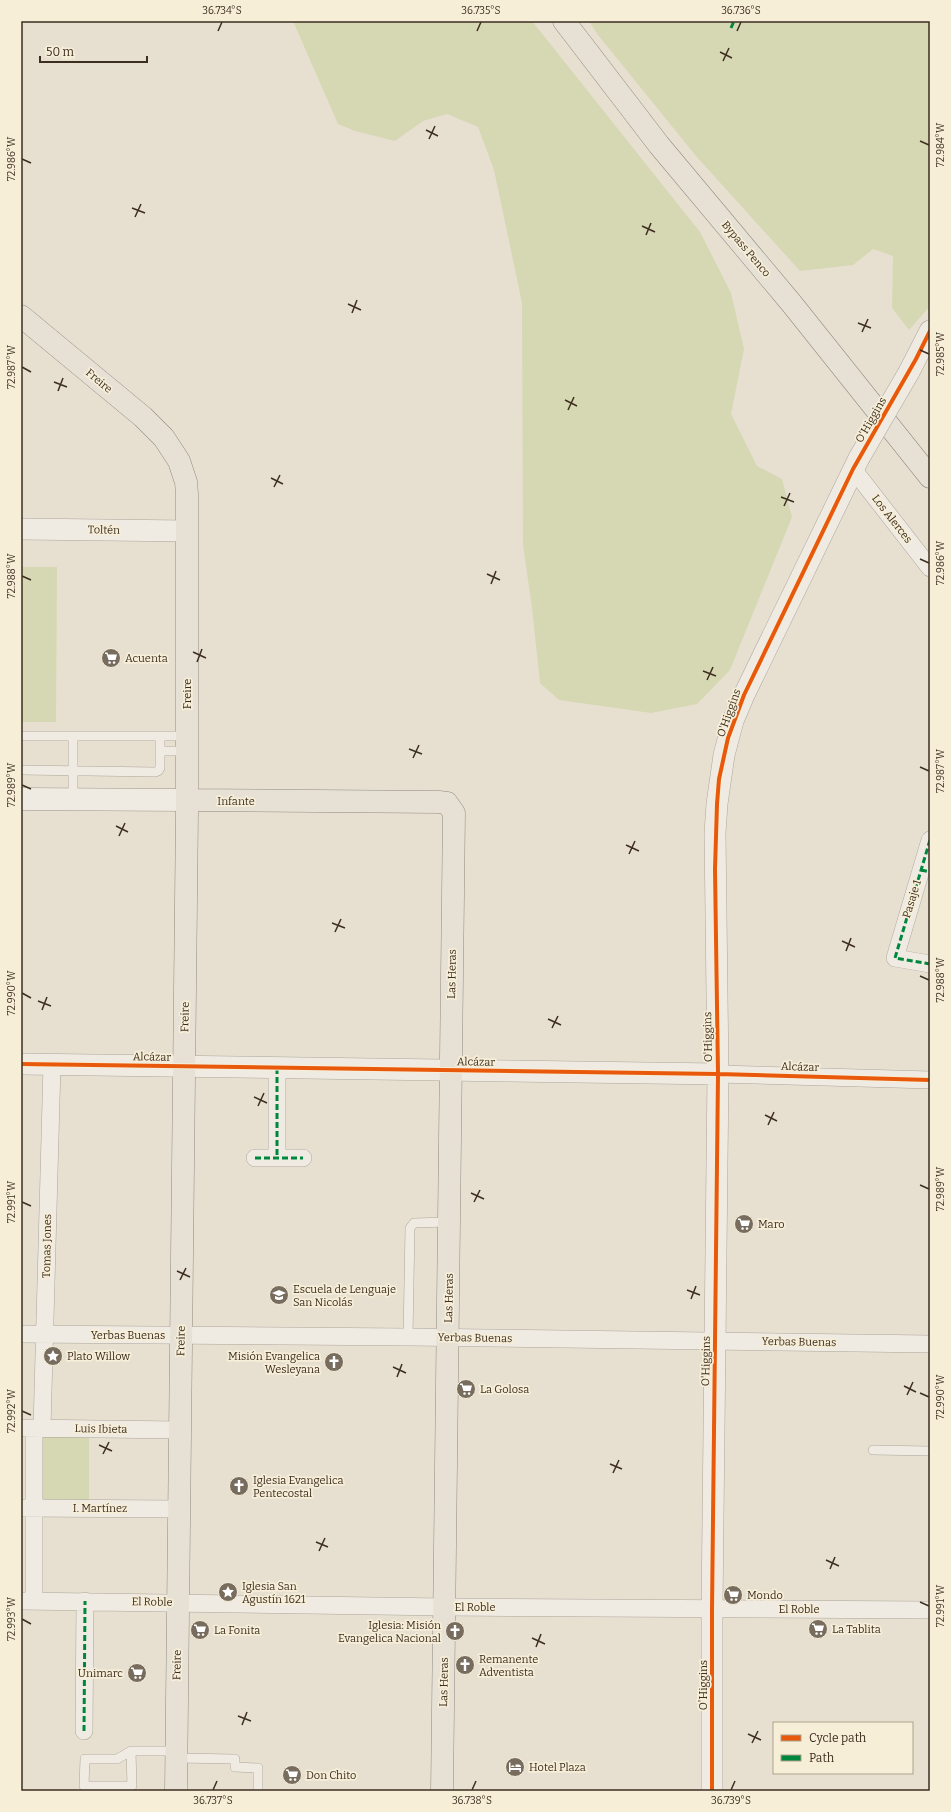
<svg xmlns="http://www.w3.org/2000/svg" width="951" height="1812" viewBox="0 0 951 1812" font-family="Bitter,serif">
<rect width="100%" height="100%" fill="#e7e0d1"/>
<path fill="#d6d7b3" d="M293,21H532L700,232L731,293L744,349L731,414L757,466L782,479L792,517L730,670L697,704L651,713L559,700L540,683L532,608L523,545L522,303L494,170L478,127L447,114L423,121L395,141L355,131L338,124Z
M589,21H930V306L909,330L892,308L893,256L873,249L853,265L800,271L696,156L598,35Z
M21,567H57L56,722H21Z
M89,1435V1503L40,1504L41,1437Z"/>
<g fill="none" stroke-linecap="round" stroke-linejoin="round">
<defs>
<path id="service" d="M21,736H187
M73,736V799
M160,751H187
M21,770L155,772L158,771L160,768V737
M408,1337L410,1228L414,1223L449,1222
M873,1450L930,1451
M131,1751L132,1786H84L85,1759H117L131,1751H176
M176,1758L235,1759V1767L258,1768V1791"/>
<path id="minor" d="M853,469L930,568
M930,840L895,958L930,964
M277,1068V1158
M718,1074L930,1080
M255,1158H303
M21,1334L408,1337L930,1344
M21,1428L180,1430
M42,1428L52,1065
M21,1508L179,1509
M21,1601L445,1607L930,1610
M34,1601V1428
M84,1731L85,1601"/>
<path id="tertiary" d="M909,372L930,331
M21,529L187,531
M21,1064L718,1074
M712,1791V1609L718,1074L715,833L717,804L724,755L733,721L744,695L859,458"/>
<path id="secondary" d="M21,799L187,800"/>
<path id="primary" d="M564,21L659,145L792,304L930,477
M21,316L143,417L164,438L179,461L186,482L187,494V812L176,1791
M187,800L439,802L447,803L454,813L442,1791"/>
</defs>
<use href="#service" stroke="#ada599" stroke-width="10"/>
<use href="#minor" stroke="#ada599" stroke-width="18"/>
<use href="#tertiary" stroke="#ada599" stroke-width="22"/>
<use href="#secondary" stroke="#9c958a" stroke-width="23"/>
<use href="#primary" stroke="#928b80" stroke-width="23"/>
<use href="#service" stroke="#efebe3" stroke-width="9"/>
<use href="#minor" stroke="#efebe3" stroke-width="17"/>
<use href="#tertiary" stroke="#efebe3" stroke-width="21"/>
<use href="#secondary" stroke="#efebe3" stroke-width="22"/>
<use href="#primary" stroke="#e6e1d4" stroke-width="22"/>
<defs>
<path id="tertiary-bridge" d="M859,458L909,372"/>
</defs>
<use href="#tertiary-bridge" stroke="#ada599" stroke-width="22" stroke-linecap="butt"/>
<use href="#tertiary-bridge" stroke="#efebe3" stroke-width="21"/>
<path stroke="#00873e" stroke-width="3" stroke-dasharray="6 3" stroke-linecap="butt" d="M731,28L734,21
M930,840L895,958L930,964
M921,870L930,872
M277,1068V1158
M255,1158H303
M84,1731L85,1601"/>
<defs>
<path id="cycleway" d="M21,1064L718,1074L930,1080
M712,1791V1609L718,1074L715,869L717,804L719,779L728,738L744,695L853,469L916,359L930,331"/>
</defs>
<use href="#cycleway" stroke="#f7eed8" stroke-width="6"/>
<use href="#cycleway" stroke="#e8590c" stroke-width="4"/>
</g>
<path fill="none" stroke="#3d2e20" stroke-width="1.5" d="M218,31L222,22M477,31L481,22M737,31L741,22M720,52L732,58M723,61L729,48M426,130L438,136M429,139L435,126M920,141L929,145M22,159L31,163M132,208L145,213M135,217L141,204M642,226L655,232M646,235L651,223M348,304L361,310M352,313L357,300M858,323L871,328M862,332L868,319M920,350L929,354M22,367L31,372M54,382L67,387M58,391L63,378M565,400L577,406M568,410L574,397M271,478L283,484M274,487L280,475M781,497L794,502M784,506L790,493M920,559L929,563M487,574L500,580M22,576L31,580M491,584L496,571M193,652L206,658M197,662L202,649M703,671L716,676M707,680L713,667M409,749L422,754M413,758L419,745M920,767L929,771M22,785L31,789M116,826L128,832M119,836L125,823M626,845L639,851M629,854L635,841M332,923L345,928M335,932L341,919M842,941L855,947M846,951L851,938M920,976L929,980M22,993L31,998M38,1001L51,1006M42,1010L47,997M548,1019L561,1025M552,1028L558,1016M254,1097L267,1103M258,1106L264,1093M765,1115L777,1121M768,1125L774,1112M920,1185L929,1189M471,1193L484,1199M22,1202L31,1206M474,1202L480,1190M177,1271L190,1277M180,1280L186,1268M687,1290L700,1295M691,1299L696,1286M393,1367L406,1373M397,1377L402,1364M904,1386L916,1392M920,1393L929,1397M907,1395L913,1382M22,1411L31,1415M99,1445L112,1451M103,1454L109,1442M610,1464L622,1469M613,1473L619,1460M316,1542L328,1547M319,1551L325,1538M826,1560L839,1566M830,1569L835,1557M920,1602L929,1606M22,1619L31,1624M532,1638L545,1644M536,1647L541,1634M238,1716L251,1721M242,1725L247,1712M748,1734L761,1740M752,1743L758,1731M213,1790L217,1781M472,1790L476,1781M731,1790L735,1781"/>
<defs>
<symbol id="supermarket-disc" viewBox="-11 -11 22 22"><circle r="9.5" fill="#786c5e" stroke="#f7eed8"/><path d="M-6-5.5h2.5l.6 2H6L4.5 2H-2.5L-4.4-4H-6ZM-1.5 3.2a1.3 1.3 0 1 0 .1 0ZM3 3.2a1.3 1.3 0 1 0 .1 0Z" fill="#fff"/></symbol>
<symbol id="school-disc" viewBox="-11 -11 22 22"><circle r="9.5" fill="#786c5e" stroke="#f7eed8"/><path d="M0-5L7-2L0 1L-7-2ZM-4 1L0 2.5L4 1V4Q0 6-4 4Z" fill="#fff"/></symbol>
<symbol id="sight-disc" viewBox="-11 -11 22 22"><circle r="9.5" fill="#786c5e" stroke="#f7eed8"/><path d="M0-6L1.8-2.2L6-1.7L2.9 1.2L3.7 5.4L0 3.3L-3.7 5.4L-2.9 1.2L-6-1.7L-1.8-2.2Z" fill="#fff"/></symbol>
<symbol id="church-disc" viewBox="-11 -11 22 22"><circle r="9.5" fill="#786c5e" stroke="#f7eed8"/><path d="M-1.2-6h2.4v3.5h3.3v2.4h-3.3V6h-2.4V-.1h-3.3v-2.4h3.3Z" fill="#fff"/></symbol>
<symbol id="hotel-disc" viewBox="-11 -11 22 22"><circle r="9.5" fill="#786c5e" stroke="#f7eed8"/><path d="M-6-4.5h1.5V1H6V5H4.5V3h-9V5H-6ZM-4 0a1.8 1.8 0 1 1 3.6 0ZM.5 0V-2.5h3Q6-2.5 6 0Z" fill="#fff"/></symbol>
</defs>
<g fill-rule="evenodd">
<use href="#supermarket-disc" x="100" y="647" width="22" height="22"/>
<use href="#supermarket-disc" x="733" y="1213" width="22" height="22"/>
<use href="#school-disc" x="268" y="1284" width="22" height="22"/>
<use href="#sight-disc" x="42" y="1345" width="22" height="22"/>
<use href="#church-disc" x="323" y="1351" width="22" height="22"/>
<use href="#supermarket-disc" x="455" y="1378" width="22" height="22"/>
<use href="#church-disc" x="228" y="1475" width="22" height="22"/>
<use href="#sight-disc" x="217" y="1581" width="22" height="22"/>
<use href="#supermarket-disc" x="722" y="1584" width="22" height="22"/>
<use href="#supermarket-disc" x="807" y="1618" width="22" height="22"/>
<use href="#supermarket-disc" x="189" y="1619" width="22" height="22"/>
<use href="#church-disc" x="444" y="1620" width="22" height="22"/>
<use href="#church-disc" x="454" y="1654" width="22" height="22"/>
<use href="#supermarket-disc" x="126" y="1662" width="22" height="22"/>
<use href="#hotel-disc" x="504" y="1756" width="22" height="22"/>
<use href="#supermarket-disc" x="281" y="1764" width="22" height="22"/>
</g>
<g text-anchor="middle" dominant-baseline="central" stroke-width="3.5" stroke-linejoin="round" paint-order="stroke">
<g font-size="11" fill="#3d2e20" stroke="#f7eed8">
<text transform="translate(746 249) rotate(50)">Bypass Penco</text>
<text transform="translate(99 381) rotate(40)">Freire</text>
<text transform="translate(871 420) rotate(-60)">O'Higgins</text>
<text transform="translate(892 519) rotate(52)">Los Alerces</text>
<text transform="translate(104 530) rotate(1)">Toltén</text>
<text transform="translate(187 694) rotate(-90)">Freire</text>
<text transform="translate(729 713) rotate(-70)">O'Higgins</text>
<text x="236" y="801">Infante</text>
<text transform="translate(912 899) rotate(-73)">Pasaje 1</text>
<text transform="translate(452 974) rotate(-89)">Las Heras</text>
<text transform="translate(185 1017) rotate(-89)">Freire</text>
<text transform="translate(708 1037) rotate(-91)">O'Higgins</text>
<text transform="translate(152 1057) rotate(1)">Alcázar</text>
<text transform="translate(476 1062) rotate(1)">Alcázar</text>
<text transform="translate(800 1067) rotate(2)">Alcázar</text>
<text transform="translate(47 1246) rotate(-89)">Tomas Jones</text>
<text transform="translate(449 1298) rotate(-89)">Las Heras</text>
<text x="128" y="1335">Yerbas Buenas</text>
<text transform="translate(475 1338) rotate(1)">Yerbas Buenas</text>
<text transform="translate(181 1341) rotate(-89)">Freire</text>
<text transform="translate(799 1342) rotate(1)">Yerbas Buenas</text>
<text transform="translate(706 1361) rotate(-89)">O'Higgins</text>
<text transform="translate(101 1429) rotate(1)">Luis Ibieta</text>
<text x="100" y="1508">I. Martínez</text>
<text transform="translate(152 1602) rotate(1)">El Roble</text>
<text x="475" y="1607">El Roble</text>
<text x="799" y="1609">El Roble</text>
<text transform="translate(177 1665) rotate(-89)">Freire</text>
<text transform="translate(444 1682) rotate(-89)">Las Heras</text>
<text transform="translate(703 1685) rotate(-90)">O'Higgins</text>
</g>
<g font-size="11" fill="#3d2e20" stroke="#f7eed8" text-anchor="start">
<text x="125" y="658">Acuenta</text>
<text x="758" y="1224">Maro</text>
<text x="293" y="1289">Escuela de Lenguaje<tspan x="293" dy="13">San Nicolás</tspan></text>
<text x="67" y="1356">Plato Willow</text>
<text x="320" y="1356" text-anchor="end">Misión Evangelica<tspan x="320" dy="13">Wesleyana</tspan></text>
<text x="480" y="1389">La Golosa</text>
<text x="253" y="1480">Iglesia Evangelica<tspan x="253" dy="13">Pentecostal</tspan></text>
<text x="242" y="1586">Iglesia San<tspan x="242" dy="13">Agustín 1621</tspan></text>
<text x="747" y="1595">Mondo</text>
<text x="441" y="1625" text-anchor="end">Iglesia: Misión<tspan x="441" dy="13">Evangelica Nacional</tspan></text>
<text x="832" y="1629">La Tablita</text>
<text x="214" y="1630">La Fonita</text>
<text x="479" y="1659">Remanente<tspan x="479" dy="13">Adventista</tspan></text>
<text x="123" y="1673" text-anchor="end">Unimarc</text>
<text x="529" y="1767">Hotel Plaza</text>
<text x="306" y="1775">Don Chito</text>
</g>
</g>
<rect width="951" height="1812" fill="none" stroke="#f7eed8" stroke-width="44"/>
<rect x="773" y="1722" width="140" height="52" fill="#f7eed8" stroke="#ada18e"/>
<rect x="781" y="1735" width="20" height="6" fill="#e8590c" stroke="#ada18e"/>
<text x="809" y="1742" font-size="12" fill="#3d2e20">Cycle path</text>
<rect x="781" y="1755" width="20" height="6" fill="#00873e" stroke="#ada18e"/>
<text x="809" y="1762" font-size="12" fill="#3d2e20">Path</text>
<path d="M40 56v6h107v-6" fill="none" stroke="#3d2e20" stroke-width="2"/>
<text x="46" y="56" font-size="12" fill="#3d2e20" stroke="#f7eed8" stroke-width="3" paint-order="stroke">50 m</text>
<rect x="22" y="22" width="907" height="1768" fill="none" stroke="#3d2e20" stroke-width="1.5"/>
<g font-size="10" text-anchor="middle" fill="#3d2e20">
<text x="222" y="14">36.734°S</text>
<text x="481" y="14">36.735°S</text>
<text x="741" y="14">36.736°S</text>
<text transform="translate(940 145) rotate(-90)" y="4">72.984°W</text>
<text transform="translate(11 159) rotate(-90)" y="4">72.986°W</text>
<text transform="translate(940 354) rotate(-90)" y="4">72.985°W</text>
<text transform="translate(11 367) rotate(-90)" y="4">72.987°W</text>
<text transform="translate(940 563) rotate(-90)" y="4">72.986°W</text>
<text transform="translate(11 576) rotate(-90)" y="4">72.988°W</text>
<text transform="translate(940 771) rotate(-90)" y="4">72.987°W</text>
<text transform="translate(11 785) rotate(-90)" y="4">72.989°W</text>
<text transform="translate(940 980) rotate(-90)" y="4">72.988°W</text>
<text transform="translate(11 993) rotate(-90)" y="4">72.990°W</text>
<text transform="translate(940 1189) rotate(-90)" y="4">72.989°W</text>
<text transform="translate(11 1202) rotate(-90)" y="4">72.991°W</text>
<text transform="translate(940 1397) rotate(-90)" y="4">72.990°W</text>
<text transform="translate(11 1411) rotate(-90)" y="4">72.992°W</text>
<text transform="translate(940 1606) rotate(-90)" y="4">72.991°W</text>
<text transform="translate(11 1619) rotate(-90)" y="4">72.993°W</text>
<text x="213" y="1804">36.737°S</text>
<text x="472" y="1804">36.738°S</text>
<text x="731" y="1804">36.739°S</text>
</g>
</svg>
